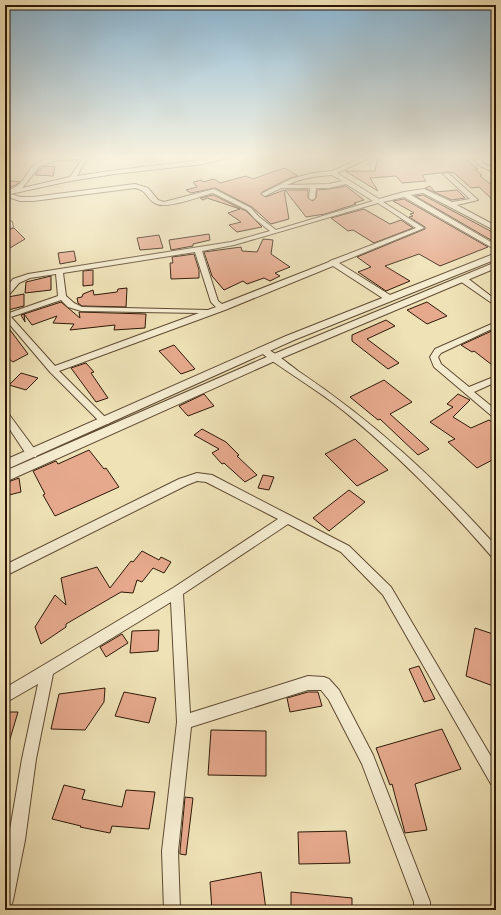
<svg xmlns="http://www.w3.org/2000/svg" width="501" height="915" viewBox="0 0 501 915" font-family="'Sorts Mill Goudy',serif">
<rect width="100%" height="100%" fill="#efe2b7"/>
<filter id="stains"><feTurbulence type="fractalNoise" baseFrequency=".005" numOctaves="4"/><feColorMatrix values="0 0 0 0 .2 0 0 0 0 .09 0 0 0 0 .02 0 0 0 .5 -.17"/></filter>
<radialGradient id="worn" r=".72"><stop offset=".6" stop-color="#630" stop-opacity="0"/><stop offset="1" stop-color="#630" stop-opacity=".3"/></radialGradient>
<path fill="#e6a98d" stroke="#2d1806" d="M378,156L404,158H464L478,169H475L482,175L480,176L496,188V203L479,187L471,188L454,173L448,172L422,175L426,181L402,183L396,176L370,178L378,191L345,171H375Z
M55,166L53,176L35,175L42,167Z
M285,168L298,176L290,178L262,192L261,194L266,197L284,190L289,219L271,224L252,207L215,188L191,193L186,190L197,187L193,182L202,180L203,182L214,179L220,183L246,176L253,179L272,172Z
M5,180L20,182L16,185L5,189Z
M346,186L364,200L354,203L356,204L325,214L306,217L285,190H308V198L313,201L316,198L317,190L329,189Z
M430,186L435,192L457,190L465,198L452,200L425,188Z
M213,195L246,211L262,227L237,232L229,225L241,222L228,213L240,209L207,198L203,200L200,198Z
M423,195L496,234V243L415,196Z
M404,199L488,247L440,266L419,254L385,266L410,281L386,291L358,272L371,267L357,257L425,229V227L409,217L413,216L410,214L414,213L393,201Z
M364,209L390,224L401,220L413,228L374,243L353,230L348,231L331,218Z
M14,228L25,239L5,251V231Z
M209,234L210,240L193,244V246L171,250L169,240Z
M159,235L163,248L140,250L137,238Z
M263,239L273,240L271,254L290,267L275,273L280,276L270,281L264,278L247,284L243,281L224,290L212,276L204,252L241,247L242,251L257,252Z
M74,251L76,261L60,264L58,253Z
M194,254L199,270V278L171,279L170,263H173L172,257Z
M93,270V285L83,286V271Z
M51,276V290L25,293L26,282Z
M127,288L126,307L82,306L78,303L77,298L82,297L83,294L93,290L94,295L117,292L118,289Z
M24,294V306L8,310V297Z
M61,302L80,318L79,312L146,314L145,328L114,330L115,325L70,330L74,324L53,323L57,316L32,325L24,314L25,322L21,315Z
M427,302L447,316L427,324L407,310Z
M386,320L395,326L367,339L399,363L388,369L352,341V335Z
M5,323L28,354L13,362L5,356Z
M496,329V368L474,351L472,352L461,345Z
M174,345L195,369L181,374L159,351Z
M86,363L94,372L91,373L108,398L96,402L71,368Z
M21,373L38,378L26,390L9,385Z
M384,380L412,402L390,414L429,449L418,455L380,419L378,420L350,397Z
M204,394L214,406L188,416L179,406Z
M458,394L470,400L453,417L471,428L489,420L496,425V458L477,468L448,442L455,439L430,422L453,407L447,404Z
M202,429L226,442L239,455L237,456L257,475L245,482L224,463L222,464L212,453L219,449L194,435Z
M355,439L388,470L357,486L325,454Z
M89,450L104,469L106,468L119,487L55,516L43,495L45,494L33,471L56,461L58,464Z
M263,475L274,477L269,490L258,488Z
M19,478L21,492L5,496V483Z
M349,490L365,502L329,531L313,518Z
M142,551L159,560L161,557L171,562L164,573L153,568L142,582L137,580L133,593L121,592L66,624V627L41,644L35,627L55,595L66,605L61,578L97,567L110,588L131,561L133,562Z
M475,628L496,635V687L466,676Z
M159,630L158,651L130,653L132,631Z
M122,634L128,643L106,657L100,647Z
M419,666L435,699L424,702L409,669Z
M105,688L104,702L85,730L51,729L59,694Z
M124,692L156,698L149,723L115,716Z
M308,692H318L322,706L290,712L287,698Z
M5,712H18L7,749L5,748Z
M442,729L461,769L415,784L427,830L405,833L392,784L390,785L376,748Z
M211,730L266,731V776L208,775Z
M64,785L85,790L82,799L122,807L126,790L155,792L149,829L112,826L110,833L80,827L81,826L52,819Z
M185,797L193,798L186,855L180,854V851Z
M346,831L350,863L299,864L298,832Z
M261,872L266,910H212L210,882Z
M291,892L352,898V910H291Z"/>
<g fill="none" stroke-linecap="round" stroke-linejoin="round">
<defs>
<path id="minor" d="M8,156H15L5,162V158Z
M100,156L87,158L77,176C113,170 150,166 187,162C203,160 219,156 235,156L203,164L114,174L70,181L10,194L21,197H33L135,184L148,188L158,200L164,202L214,189L251,208L259,217L276,230L373,201L346,184L329,188H316L315,198L312,200L309,198L310,188H281L265,196L262,194L263,193L291,179L313,173L332,171L366,156H373L337,173L379,199L404,192L424,189L452,202L470,199L443,174L448,173L478,200L457,205L496,226V231L423,193L411,195L496,245V250L404,197L383,202L424,228L339,263L390,295V299H384L333,266L225,310L59,371L110,422L108,424H102L50,372L5,319V311L9,313L58,296L56,274L30,278L19,283L8,296H5V289L13,279L28,274L231,242L270,231L255,219L247,210L213,193C201,196 168,209 157,204C147,201 148,190 135,188L33,201H20L5,196V191C25,187 23,174 36,164C51,153 83,156 100,156ZM82,159L70,177L22,188L40,166L59,160ZM332,175L342,181L329,184L287,185C301,178 316,176 332,175ZM378,203L416,228L330,261L329,262L222,304L218,301L202,251L234,245ZM195,252L211,302L216,307L208,310L82,307L74,303L66,296L63,273ZM61,300L68,307L81,311L199,313L55,366L11,317Z
M471,156H477L484,164L496,169V173L480,166Z
M5,219L12,222L13,227L5,230V226L7,225L5,223Z
M460,277H466L496,300V306L460,281Z
M496,322V327L441,353L438,357L441,364L469,387L496,376V382L474,392L496,410V418L493,417L434,367L430,357L435,349Z
M263,347C272,350 290,365 298,371C374,422 435,478 496,546V559L492,557C447,505 398,455 345,412C318,390 288,373 260,352L259,350L260,348Z
M5,412L8,413L36,451L37,454L36,457H28L5,422Z
M197,473L212,475L349,546L391,587L496,765V786L491,784L383,595L341,552L288,524L183,594L190,713L308,676L324,677L329,679L339,690L373,755L430,902V910H414V902L362,764L329,700L321,690H308L191,727L178,851L180,910H164L162,851L177,722L171,602L53,674L36,759L25,840L13,900L11,906L5,908V859L22,759L38,684L5,703V688L173,588L278,519L206,482L197,481L187,485L5,576V565L179,479Z"/>
<path id="tertiary" d="M491,255L494,256L495,258L494,260L294,340L5,470V460L286,336Z
M496,262V268L277,360L5,482V471L269,356Z"/>
</defs>
<use href="#minor" stroke="#5e4a32" stroke-width="2"/>
<use href="#tertiary" stroke="#5e4a32" stroke-width="2"/>
<use href="#minor" fill="#f5ecd0" fill-rule="evenodd"/>
<use href="#tertiary" fill="#f5ecd0" fill-rule="evenodd"/>
</g>
<linearGradient id="sky" x2="0" y2="1"><stop stop-color="#8ab7d5"/><stop offset="0.55" stop-color="#f8f2df"/><stop offset="1" stop-color="#f8f2df" stop-opacity="0"/></linearGradient>
<rect width="501" height="285" fill="url(#sky)"/>
<rect width="501" height="915" fill="none" stroke="#efe2b7" stroke-width="20"/>
<rect x="6" y="6" width="489" height="903" fill="none" stroke="#2d1806" stroke-width="2"/>
<rect x="10" y="10" width="481" height="895" fill="none" stroke="#2d1806"/>
<rect width="100%" height="100%" filter="url(#stains)"/>
<rect width="100%" height="100%" fill="url(#worn)"/>
</svg>
